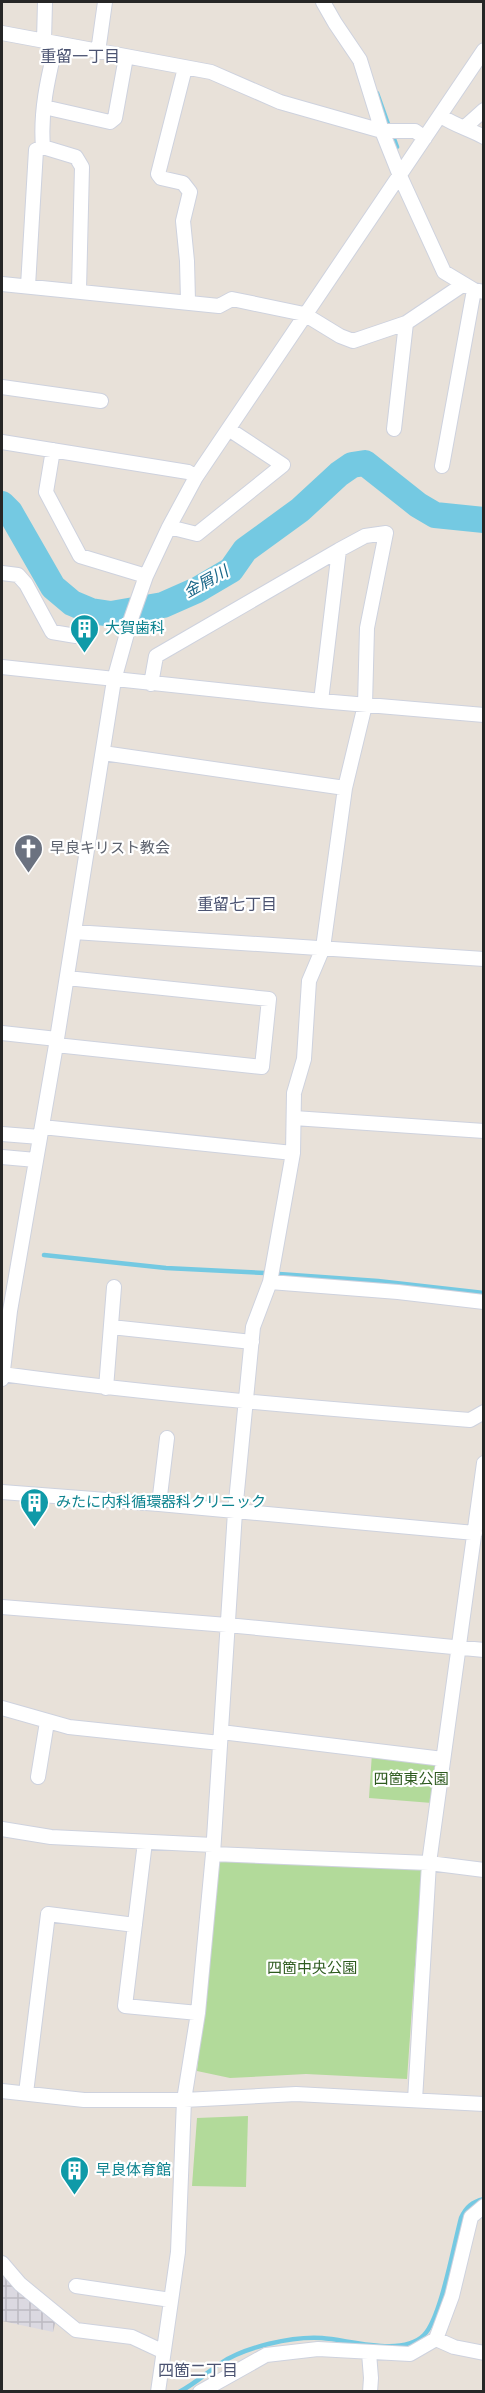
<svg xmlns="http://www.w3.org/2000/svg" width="485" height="2393" viewBox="0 0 485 2393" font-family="'Source Sans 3','Noto Sans JP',sans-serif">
<defs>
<pattern id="industrial-grid" width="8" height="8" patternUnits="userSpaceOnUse" patternTransform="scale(1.5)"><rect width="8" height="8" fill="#dbd9e1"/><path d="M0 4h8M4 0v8" fill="none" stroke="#bcbac1"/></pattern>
</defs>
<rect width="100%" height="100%" fill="#e8e1d9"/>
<path fill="url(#industrial-grid)" d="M2,2270L56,2320L53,2332L2,2321Z"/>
<path fill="#b2da9a" d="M372,1753L438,1759L432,1803L369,1798Z
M219,1860L422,1866L407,2079L306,2074L230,2078L197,2071Z
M248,2116L246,2187L192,2186L197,2118Z"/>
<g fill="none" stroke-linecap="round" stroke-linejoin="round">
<path stroke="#74c9e2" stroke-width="4.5" d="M377,93L388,124
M393,136L397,147
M44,1255L166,1268L265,1273
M279,1274L378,1281L484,1293
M179,2392C195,2384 206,2373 221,2363C245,2347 292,2336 322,2338C350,2340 402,2357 424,2335C441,2318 454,2244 461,2218C466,2207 472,2202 484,2199"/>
<path stroke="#74c9e2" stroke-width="26" d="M2,504L10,512L53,587L72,603L91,611L111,614L163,605L197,590L231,570L245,550L300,510L339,474L352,465L365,463L418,505L435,515L484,520"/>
<defs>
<path id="minor" d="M323,2L335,23L360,60L382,131L400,176L444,272L474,290L484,292
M2,33L211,72L280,102L382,131H415L425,138
M44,41L45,2
M98,52L105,2
M185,68L158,174L161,178L183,183L190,192L183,221L187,261L188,301
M44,107L110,122L115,118L126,57
M441,116C454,125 469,129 484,137
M465,127L484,110
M43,147C40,111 48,78 56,44
M2,284L219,306L232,299L304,314L340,336L353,341L406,323L464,284
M28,286L36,150L43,147L76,157L82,167L79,290
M2,387L101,401
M394,429L406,323
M2,442L188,472L196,477
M53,450L46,492L80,556L146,576
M442,466L474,290
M169,527L197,534L283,465L230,430
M2,573L18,575L26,584L52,632L76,636
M2,667L321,701L484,715
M151,684L156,656L339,550
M103,753L345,788
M74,932L484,959
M2,1033L57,1039
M56,1045L262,1067L269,999L67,978
M294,1118L484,1131
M42,1127L293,1153
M2,1134L40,1137
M2,1157L36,1160
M270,1282L398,1292L484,1302
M111,1327L252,1342
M2,1374C158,1395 314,1408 470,1420L484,1412
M2,1379L10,1311L56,1045L114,680L131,619L146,576L169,527L196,477L484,50
M106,1388L114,1287
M2,1492L159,1504L475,1533
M159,1504L167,1438
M2,1607L227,1625L484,1650
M2,1708L69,1727L220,1743
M221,1732L443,1759
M38,1777L47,1722
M2,1829L51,1837L213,1845
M145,1842L125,2006L198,2013
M213,1854L429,1863L484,1870
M2,2091L84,2100H184L296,2094L484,2104
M26,2093L48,1914L135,1925
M415,2100L429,1863L484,1463
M2,2263L20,2284L76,2330L132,2337L162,2351
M76,2286L171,2300
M436,2339L454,2347L484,2353
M369,2353L371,2378L370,2392
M158,2392L178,2252L184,2100L198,2013L213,1854L235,1512L253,1327L270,1282L293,1153L294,1093L304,1059L309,981L323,948L345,788L365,705L367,628L386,533L365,536L339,550L321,701
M200,2392L266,2355L318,2349L410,2354L436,2339L452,2296L471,2217L484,2206"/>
</defs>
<use href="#minor" stroke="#ced2de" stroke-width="16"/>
<use href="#minor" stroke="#fff" stroke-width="14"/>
</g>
<defs>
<symbol id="building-pin" viewBox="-11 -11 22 30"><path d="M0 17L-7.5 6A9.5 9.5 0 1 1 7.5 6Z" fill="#0f9aa8" stroke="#fff"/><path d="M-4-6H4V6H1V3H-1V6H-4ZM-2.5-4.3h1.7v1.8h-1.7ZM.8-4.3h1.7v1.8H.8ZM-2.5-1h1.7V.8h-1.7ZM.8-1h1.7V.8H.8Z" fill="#fff"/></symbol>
<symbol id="church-pin" viewBox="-11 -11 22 30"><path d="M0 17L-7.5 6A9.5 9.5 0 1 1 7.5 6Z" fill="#6b7280" stroke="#fff"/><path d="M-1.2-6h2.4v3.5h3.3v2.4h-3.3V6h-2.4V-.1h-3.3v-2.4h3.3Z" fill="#fff"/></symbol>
</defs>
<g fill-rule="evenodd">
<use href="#building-pin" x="68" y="612" width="33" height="45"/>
<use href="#church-pin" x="12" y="832" width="33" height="45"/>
<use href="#building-pin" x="18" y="1486" width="33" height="45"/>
<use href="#building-pin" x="58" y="2154" width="33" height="45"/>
</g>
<g text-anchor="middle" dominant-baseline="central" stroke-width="4.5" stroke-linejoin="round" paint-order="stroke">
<g font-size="15" fill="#0d838f" stroke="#fff" text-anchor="start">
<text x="105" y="628">大賀歯科</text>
<text x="56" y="1502">みたに内科循環器科クリニック</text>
<text x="96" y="2170">早良体育館</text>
</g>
<g font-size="15" fill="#5b616d" stroke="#fff" text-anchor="start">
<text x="50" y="848">早良キリスト教会</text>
</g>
<g font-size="15" fill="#2e5b1f" stroke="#fff">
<text x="411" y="1779">四箇東公園</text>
<text x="312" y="1968">四箇中央公園</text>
</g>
<g font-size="16" fill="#4c5472" stroke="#fff">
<text x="80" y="57">重留一丁目</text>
<text x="237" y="905">重留七丁目</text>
<text x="198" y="2371">四箇二丁目</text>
</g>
<g font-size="16" font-style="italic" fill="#196688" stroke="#fff">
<text transform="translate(206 582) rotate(-29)">金屑川</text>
</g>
</g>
<rect width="485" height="2393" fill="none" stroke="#262626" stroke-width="6"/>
</svg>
